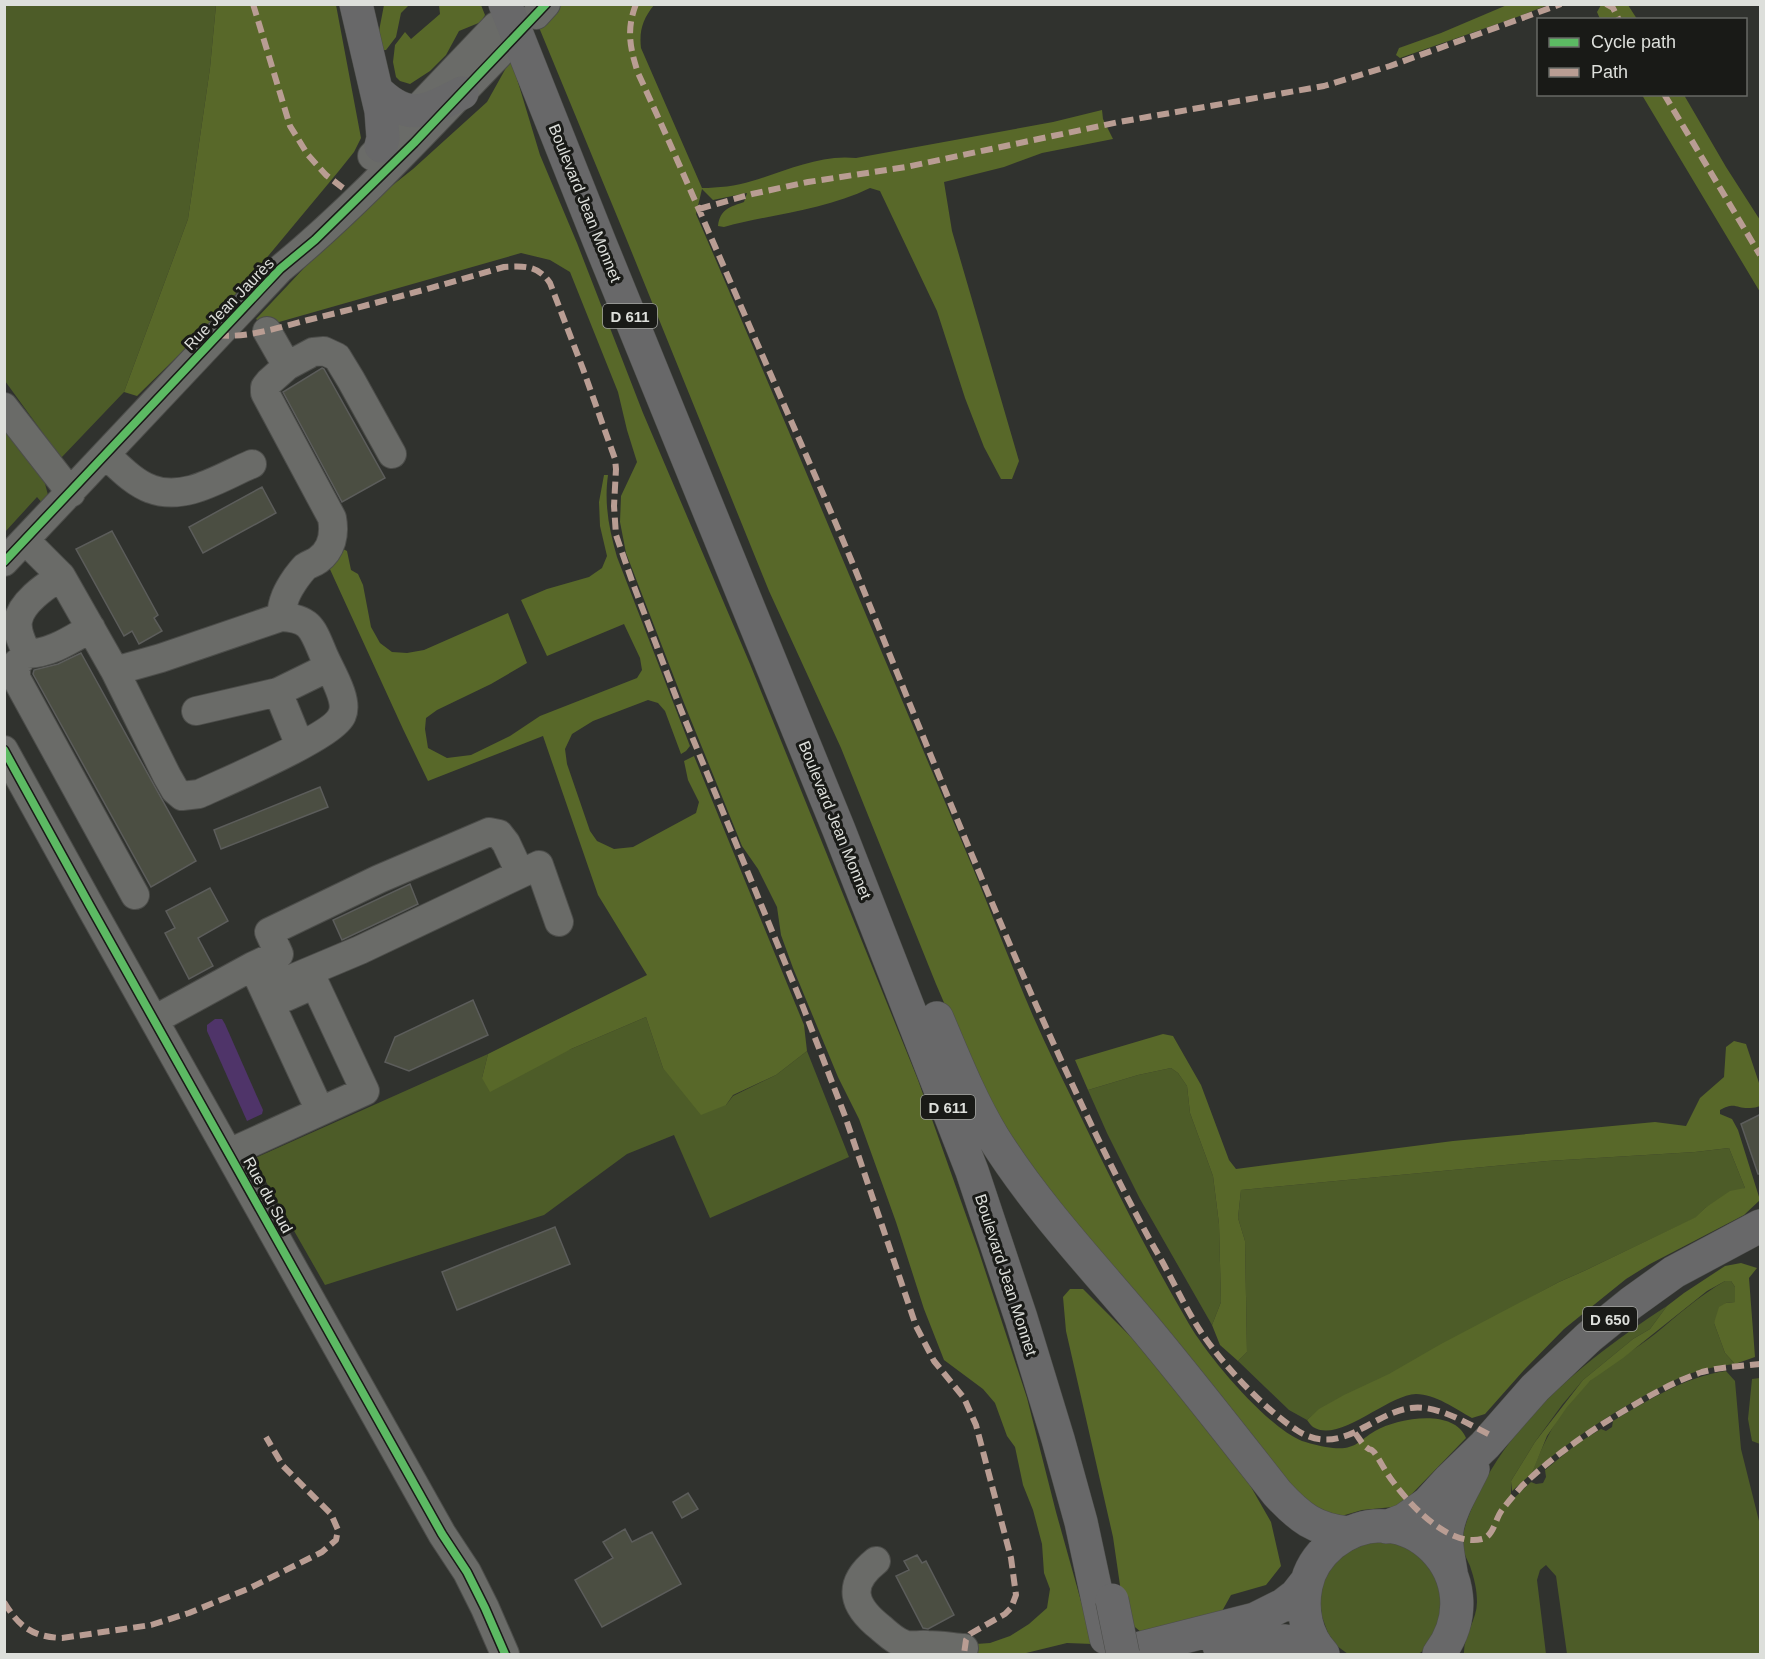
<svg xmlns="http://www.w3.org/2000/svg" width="1765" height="1659" viewBox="0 0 1765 1659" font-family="Arial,sans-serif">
<rect width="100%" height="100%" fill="#30322e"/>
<path fill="#4d5c28" d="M4,5H216L210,68L188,219L124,392L61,458L5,381Z
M4,423L43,476L48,495L43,504L37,497L5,532Z
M646,1017L663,1068L726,1105L733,1096L776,1075L807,1051L849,1157L710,1218L674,1135L627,1154L544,1215L325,1285L253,1159L488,1054L482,1078L571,1049Z
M1171,1068L1178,1073L1187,1086L1190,1113L1213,1176L1219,1224L1221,1302L1212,1325L1140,1199L1107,1133L1088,1090L1138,1075Z
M1729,1148L1745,1188L1705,1208L1697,1217L1584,1271L1559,1282C1503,1312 1448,1345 1391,1374C1362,1389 1332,1398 1307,1420L1289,1410L1238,1361L1247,1352L1245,1241L1238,1218L1241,1190L1547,1161L1695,1152Z
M1725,1281H1731L1735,1287V1302L1726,1303L1714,1323L1725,1353L1735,1364C1719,1366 1702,1369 1686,1375C1674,1380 1661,1387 1649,1393C1607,1416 1567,1442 1532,1473C1544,1440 1563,1403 1591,1380C1611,1364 1634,1350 1655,1334C1678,1315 1699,1296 1725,1281Z
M1667,1306L1650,1329L1633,1339L1583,1380L1562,1405L1535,1442L1511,1481V1501L1531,1482L1536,1484L1543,1483L1546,1477L1545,1470L1578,1443L1601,1429L1606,1431L1612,1427L1613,1421C1649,1400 1684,1377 1726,1371L1735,1381L1741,1449L1760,1525V1654H1567L1556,1576L1546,1565L1540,1570L1537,1580L1546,1654H1464C1463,1636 1477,1620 1477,1602C1477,1589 1474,1578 1470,1566C1466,1557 1462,1550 1462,1540C1464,1527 1469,1514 1475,1501C1511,1418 1593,1354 1667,1306Z
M1760,1378V1444L1752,1441L1748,1419L1752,1379Z
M1369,1541L1402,1542L1429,1560L1446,1605L1426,1649L1418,1654H1348L1337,1646L1328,1633L1322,1617L1320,1601L1323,1584L1330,1569L1340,1557Z"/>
<path fill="#586829" d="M216,5H336L361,138L354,152L338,172L249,279L195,339L137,396L124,392L188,219L210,68Z
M384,5H409L401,13L396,37L386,50H381L379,31Z
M439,5H481L485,15L481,22L459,31L446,55L430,71L410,84L400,81L396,77L393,62L395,45L405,32L411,39L440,14Z
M558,5H654C643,19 639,30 641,48L702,188C718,188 736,186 752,181C786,171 820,154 856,158L1053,122L1102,110L1103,119L1113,139L1042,153L1004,167L944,182L952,231L1019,461L1012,479H1001L984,447L965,398L937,311L880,191L870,188C825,210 772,214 724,227L718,226C720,209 730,207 744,202L747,193L713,200L702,189L696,214C785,420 871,628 959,835C985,895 1007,956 1033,1016C1048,1050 1064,1082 1080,1115C1114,1186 1149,1256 1189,1324C1209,1358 1266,1426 1302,1441C1311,1444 1324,1447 1333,1448C1356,1450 1358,1441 1375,1431C1398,1418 1454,1408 1466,1438L1404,1502L1393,1507L1362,1510L1338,1517L1326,1516L1282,1482L1034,1173L976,1077L936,984L841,748L769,591L626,238L538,25Z
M1507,5H1548L1517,17L1400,58L1396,55L1399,48L1441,33Z
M1601,5H1628L1637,19H1600L1597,12Z
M511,59L540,155L577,243L643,413L750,664L918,1080L978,1249L1027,1398L1056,1512L1093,1644L1067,1643L1022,1654H974L976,1644L990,1643L1010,1636L1029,1624L1047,1608L1050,1589L1044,1573L1042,1544L1033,1510L1023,1485L1015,1447L1007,1436L995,1403L983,1389L944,1360L924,1309L896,1222L859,1119L838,1077L793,968L781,935L777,907L758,869L742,846L684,703L626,553L620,522L621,496L637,462L627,430L618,392L570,272L550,260L521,253L265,326L256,319L322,249L379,196L413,169L487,102Z
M1642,95H1684L1726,167L1760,220V292Z
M604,475H608C604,504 609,529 617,557L690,746L686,751L681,754L665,711L658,703L648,700L593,721L572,734L565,749L567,764L590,831L597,841L614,849L633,847L696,813L699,802L688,780L684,761L694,756L804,1025L807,1051L776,1075L733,1095L726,1105L701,1115L663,1068L646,1017L571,1049L490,1092L482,1078L488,1054L647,975L598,895L543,736L428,781L403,729L328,565L339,547L347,551L351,570L358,574L363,585L371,627L380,643L392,652L407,653L424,650L508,613L527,663L491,684L437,710L426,718L425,729L428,748L447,758L471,755L510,736L540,716L637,678L642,670L640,658L624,624L547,656L521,600L547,589L589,577L602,568L607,556L600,526L599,502Z
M1163,1034L1173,1036L1201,1085L1229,1160L1236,1169L1453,1141L1655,1122L1686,1126L1700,1098L1724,1077L1726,1047L1734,1041L1746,1044L1760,1086V1106C1757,1107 1754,1108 1750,1108C1737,1109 1735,1101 1720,1110V1114L1732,1119L1738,1130L1760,1200L1744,1215L1650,1264L1626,1279L1564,1329L1524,1370L1485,1414L1472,1418C1456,1409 1435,1394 1416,1394C1387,1395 1339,1444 1313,1427C1310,1425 1309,1422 1307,1420L1319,1409L1344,1395L1389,1374L1441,1344L1559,1282L1584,1271L1696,1217L1705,1208L1730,1191L1745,1188L1729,1148L1695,1152L1547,1161L1241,1190L1238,1218L1245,1241L1247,1352L1238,1361L1220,1345L1212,1325L1221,1302L1219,1224L1213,1176L1190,1113L1187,1086L1178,1073L1171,1068L1138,1075L1088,1090L1075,1060Z
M1741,1263L1757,1268L1749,1278L1755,1357L1735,1364L1725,1353L1714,1323L1719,1307L1726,1303L1735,1302V1287L1731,1281H1725L1707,1291L1623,1358L1590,1381L1567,1407L1547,1436L1532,1473L1512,1491L1511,1481L1535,1442L1583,1380L1633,1339L1650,1329L1667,1306L1684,1293L1725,1266Z
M1070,1289H1083L1133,1339L1205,1425L1243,1473L1271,1522L1281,1566L1266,1585L1231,1595L1221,1613L1141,1632L1130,1623L1122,1599L1113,1537L1066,1331L1063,1297Z"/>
<path fill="#4f3469" d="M215,1019H222L225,1024L263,1110L262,1114L247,1121L207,1031V1025Z"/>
<path fill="#4b4e42" stroke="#5c5d5b" stroke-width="1.5" d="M322,368L324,369L385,478L342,502L283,392Z
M262,487L276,513L203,553L189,527Z
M112,531L158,615L154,618L162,631L139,644L132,631L124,636L76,549Z
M81,653L196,861L151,887L33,674L34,670L58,664Z
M320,787L328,807L221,849L214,830Z
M410,884L418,904L342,940L333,920Z
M210,888L228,921L198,938L213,966L189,979L165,933L175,928L166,911Z
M473,1000L488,1035L409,1071L385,1062L395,1037Z
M1761,1114V1174H1758L1741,1124Z
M555,1227L570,1264L457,1310L442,1272Z
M688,1493L698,1509L682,1518L673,1502Z
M625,1529L632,1542L652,1532L681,1584L602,1627L575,1580L613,1558L603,1542Z
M917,1555L922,1563L926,1561L954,1615L928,1629L923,1628L896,1576L909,1570L904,1561Z"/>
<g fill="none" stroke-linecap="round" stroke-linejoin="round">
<defs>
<path id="minor" d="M536,15L546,4
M372,156L496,26
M267,331L287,366
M4,407L71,493
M106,455C119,467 134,483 151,489C185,502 221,477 252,464
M25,540L61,576L115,671L167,776L175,790L182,796L199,794C225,782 334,736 342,715C349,700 330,670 324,656C313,630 311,618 281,617
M4,562L280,269C361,202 432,123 505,48
M61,576C46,586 21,602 18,621C16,632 23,644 27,654C52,653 70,640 91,628
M27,654L16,664V678L135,895
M115,671L161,658L281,617C282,601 287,591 296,578C299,574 302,570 305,567C309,564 314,563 318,560C332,550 335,534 332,518L265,393V387L269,382L287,366L313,352L324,351L337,357L351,380L392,454
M196,711L278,692
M300,746L278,692L329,667
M4,750L90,906L442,1534L467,1572L485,1608L505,1654
M253,966L279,954L269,932L379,879L489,832L499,834L506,843L520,873
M265,990L360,950L539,865L559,922
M154,1020L253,966L320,1111
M229,1153L365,1091L315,984L286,997
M876,1561C846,1585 853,1606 881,1628C888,1634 895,1641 904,1644C911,1647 919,1644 927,1645C939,1645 952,1647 964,1648"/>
<path id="major" d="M356,4L381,111L383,138L381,146
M505,4L600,243L839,830L972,1171L1021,1318L1058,1439L1081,1522L1106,1638
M376,90C408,122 425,112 462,93
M937,1018C954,1058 970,1099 993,1137C1036,1206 1094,1267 1146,1329C1191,1383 1234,1438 1277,1493C1299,1517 1315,1530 1349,1533
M1386,1527L1404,1520L1428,1503L1450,1479L1485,1445L1535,1388L1589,1337L1631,1303L1674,1272L1760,1226
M1451,1572C1449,1559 1445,1544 1447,1530C1450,1509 1464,1488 1473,1469
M1219,1646C1253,1640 1288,1635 1319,1651
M1117,1654L1255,1619L1283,1605L1296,1595L1307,1581
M1323,1654C1306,1636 1301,1610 1306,1586C1309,1570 1319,1555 1332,1544C1404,1486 1496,1578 1439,1654"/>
</defs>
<use href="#minor" stroke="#4c4d4a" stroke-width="30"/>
<use href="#major" stroke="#4c4d4a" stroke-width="34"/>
<use href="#minor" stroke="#6a6b68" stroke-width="28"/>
<use href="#major" stroke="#686869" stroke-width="33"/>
<defs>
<path id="major-bridge" d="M1112,1600L1123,1654"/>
</defs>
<use href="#major-bridge" stroke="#4c4d4a" stroke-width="34" stroke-linecap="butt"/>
<use href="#major-bridge" stroke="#686869" stroke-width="33"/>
<path stroke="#b99d93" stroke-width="6" stroke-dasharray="12 6" stroke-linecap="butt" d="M253,4L290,126L308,155L326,175L343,188
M636,4C626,30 630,48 638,73C684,173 727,275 771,375C800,442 830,508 857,574C916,719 974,864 1037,1007C1074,1089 1111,1170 1155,1249C1171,1276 1184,1306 1201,1332C1223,1365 1265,1410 1298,1431C1342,1458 1371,1413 1411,1408C1437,1404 1470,1425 1492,1436
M1606,4L1613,8L1619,20
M1664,94L1760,255
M699,209L752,194L808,182L906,167L1119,122L1324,86L1390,66L1561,4
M217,335C245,339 280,327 308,320C374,304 439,286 504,267C524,266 538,265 550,283L583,369L615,459L616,469L614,506L616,535L632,581L681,710L800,999L845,1116L916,1326L934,1361L964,1398L976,1425L1011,1558L1016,1595L1011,1608L1005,1614L970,1634L966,1640L964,1654
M1355,1433C1359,1438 1362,1444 1366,1447C1372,1452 1369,1447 1374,1452C1381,1462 1386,1473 1394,1483C1411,1506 1449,1547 1482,1539C1494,1536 1495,1519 1502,1510C1508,1502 1515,1494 1522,1486C1555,1454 1593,1429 1632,1406C1654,1393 1678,1380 1702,1372C1721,1367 1741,1366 1760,1364
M4,1602C19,1627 33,1637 62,1638L151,1625L189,1613L250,1588L322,1552L336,1540L338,1530L331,1514L283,1466L266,1437"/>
<defs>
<path id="cycleway" d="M4,562L280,269L315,240L414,143L546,4
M4,750L90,906L442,1534L467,1572L485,1608L505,1654"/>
</defs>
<use href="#cycleway" stroke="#191a17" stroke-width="11"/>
<use href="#cycleway" stroke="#5cba63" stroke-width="8"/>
</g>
<g text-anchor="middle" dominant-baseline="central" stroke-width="6" stroke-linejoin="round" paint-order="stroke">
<g fill="#191a17" stroke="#a2a4a0" stroke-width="1.5">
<rect x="603" y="304" width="54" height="24" rx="4.5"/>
<rect x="921" y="1095" width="54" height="24" rx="4.5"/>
<rect x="1583" y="1307" width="54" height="24" rx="4.5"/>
</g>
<g font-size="15" font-weight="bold" fill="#dddfdb">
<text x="630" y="316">D 611</text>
<text x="948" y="1107">D 611</text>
<text x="1610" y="1319">D 650</text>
</g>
<g font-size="16" fill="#dddfdb" stroke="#191a17">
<text transform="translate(585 203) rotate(68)">Boulevard Jean Monnet</text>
<text transform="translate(229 304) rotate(-46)">Rue Jean Jaurès</text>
<text transform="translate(835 820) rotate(68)">Boulevard Jean Monnet</text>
<text transform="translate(268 1195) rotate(61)">Rue du Sud</text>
<text transform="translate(1006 1275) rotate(72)">Boulevard Jean Monnet</text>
</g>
</g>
<rect width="1765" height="1659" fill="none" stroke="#dddfdb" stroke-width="12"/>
<rect x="1537" y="18" width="210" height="78" fill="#191a17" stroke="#676965" stroke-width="1.5"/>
<rect x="1549" y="38" width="30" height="9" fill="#5cba63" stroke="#676965" stroke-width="1.5"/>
<text x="1591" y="48" font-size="18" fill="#dddfdb">Cycle path</text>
<rect x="1549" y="68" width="30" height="9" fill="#b99d93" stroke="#676965" stroke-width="1.5"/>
<text x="1591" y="78" font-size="18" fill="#dddfdb">Path</text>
</svg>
